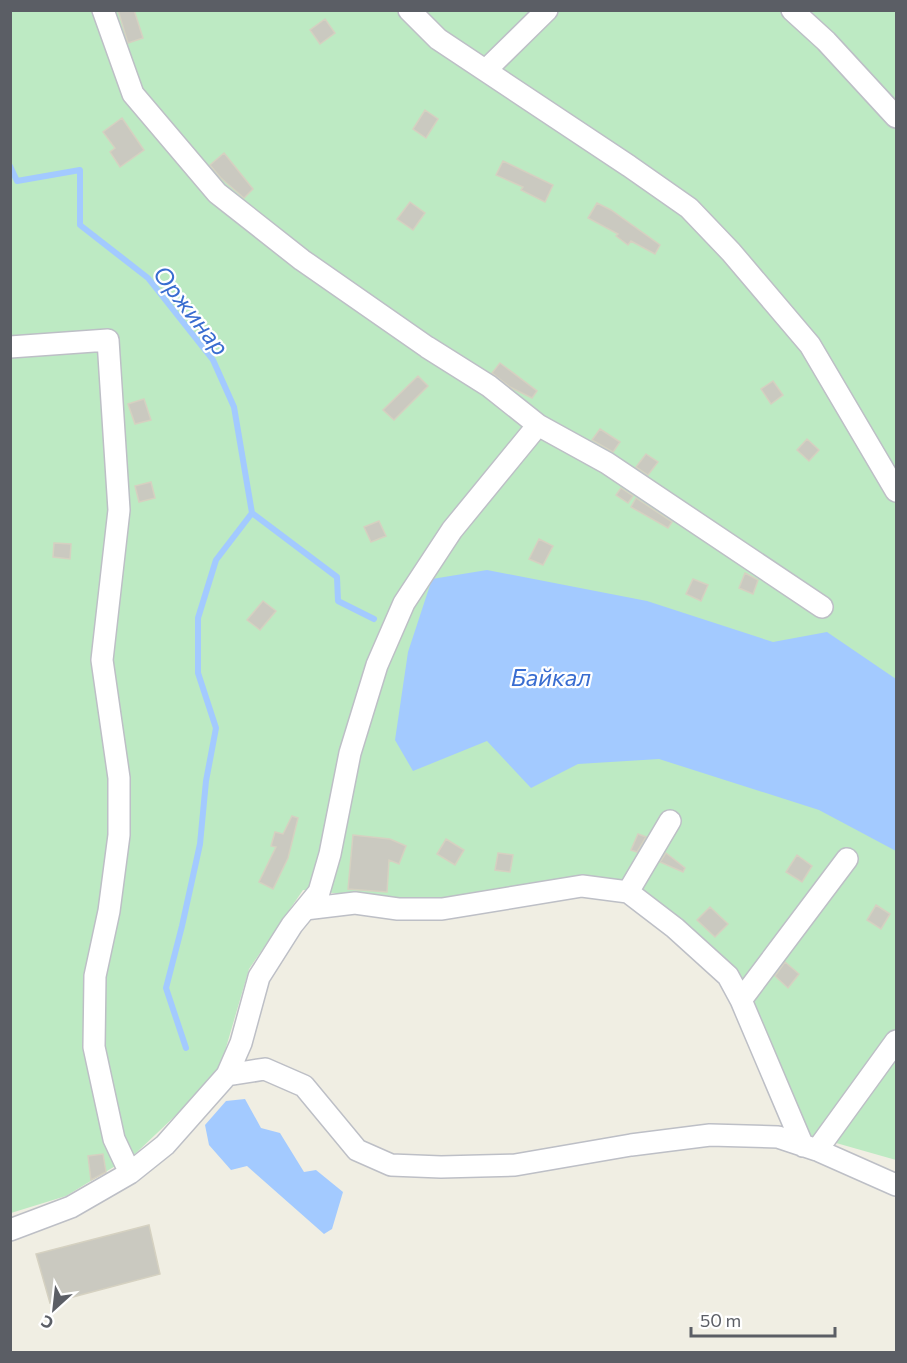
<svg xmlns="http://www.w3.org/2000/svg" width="907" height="1363" viewBox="0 0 907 1363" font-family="Commissioner,sans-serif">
<rect width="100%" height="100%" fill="#f0eee3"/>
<path fill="#bdeac3" d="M11,11H896V1160L808,1135L738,974L617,880L446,904L303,890L249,969L218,1075L135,1154L66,1196L11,1213Z"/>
<path fill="#a3caff" d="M487,570L647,601L773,642L827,632L896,679V851L819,810L659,759L578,764L531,788L487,741L413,771L395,740L408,652L432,579Z
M245,1099L261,1128L280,1133L304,1172L316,1170L343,1192L332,1229L324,1234L247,1166L231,1170L209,1145L205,1125L226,1101Z"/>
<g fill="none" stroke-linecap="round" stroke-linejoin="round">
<path stroke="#a3caff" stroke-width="6" d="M10,166L17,181L80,170V225L148,278L213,360L234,407L252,513L337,577L338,601L374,619
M186,1048L166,988L182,926L200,844L206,781L216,728L198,673V618L216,560L252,513"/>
</g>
<path fill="#cac9c0" stroke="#d5d1c1" stroke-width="1.5" d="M118,10H134L143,38L128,43Z
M325,19L335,33L320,44L310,30Z
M425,110L438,119L426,138L413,129Z
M122,118L144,150L120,167L110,152L115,148L103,132Z
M224,153L253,189L244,198L221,178L210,165Z
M503,161L553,185L545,202L521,190L523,187L496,175Z
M410,202L425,213L413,230L397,219Z
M597,203L611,210L660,245L655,254L631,241L628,245L616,236L618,234L588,218Z
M500,363L537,391L532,398L510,387L492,373Z
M418,376L428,386L394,420L383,410Z
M773,381L783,395L771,404L761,389Z
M144,399L151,420L135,424L128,404Z
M600,429L620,442L613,452L592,440Z
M807,439L819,450L809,461L797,450Z
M646,454L658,462L648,475L636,467Z
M151,482L155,498L139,502L135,486Z
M621,488L633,496L628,503L616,495Z
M636,498L672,522L668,528L631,507Z
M379,521L386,536L371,542L364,527Z
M539,539L553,546L543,565L529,559Z
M54,543L71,544L70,559L53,557Z
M745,573L758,580L753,594L739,588Z
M693,579L708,585L701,601L686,594Z
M263,601L276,611L260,630L247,620Z
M292,816L298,818L288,858L273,889L259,882L276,847L271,846L275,832L283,834Z
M638,834L646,837L637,852L631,850Z
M353,835L390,839L406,846L399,864L389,860L387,892L348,889Z
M446,839L464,850L455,865L437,854Z
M498,853L513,855L510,872L495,870Z
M666,853L685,868L683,872L660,862Z
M797,855L812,866L802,882L786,872Z
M876,905L890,914L881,929L867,920Z
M710,907L728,924L715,937L697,920Z
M785,962L799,974L788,988L775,976Z
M103,1154L106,1172L91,1180L88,1156Z
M149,1225L160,1274L50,1303L36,1254Z"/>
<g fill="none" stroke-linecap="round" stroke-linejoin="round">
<defs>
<path id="minor" d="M103,10L133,94L217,193L302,260L427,347L489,386L538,425L607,463L822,607
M409,10L438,39L629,166L689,208L731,252L810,345L896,491
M792,10L826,41L896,117
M486,70L547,10
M10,347L108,340L119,510L102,660L119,778V835L109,911L95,976L94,1047L114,1139L130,1173
M628,892L670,821
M305,909L355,903L398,909H442L582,886L628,892L675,928L728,976L741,1000L803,1146
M741,1000L847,859
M227,1075L265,1069L304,1086L357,1150L391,1165L441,1167L515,1165L631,1145L710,1135L778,1137L817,1150L896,1185
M817,1150L896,1041
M10,1230L71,1207L130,1173L165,1145L227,1075L241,1043L259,977L292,925L319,892L330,854L350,753L377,665L404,603L452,530L538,425"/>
</defs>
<use href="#minor" stroke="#bdbfc6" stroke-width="24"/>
<use href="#minor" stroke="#fff" stroke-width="21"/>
</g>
<g text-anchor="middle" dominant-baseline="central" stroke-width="4.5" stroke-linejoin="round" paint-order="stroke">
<g font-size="24" font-style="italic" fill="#396dd0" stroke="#fff">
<text transform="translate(192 310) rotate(52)">Оржинар</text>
<text x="551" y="676">Байкал</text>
</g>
</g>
<rect width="907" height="1363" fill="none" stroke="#5b5e65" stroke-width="24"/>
<g transform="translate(54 1309) rotate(207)" stroke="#ffffff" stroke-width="4.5" paint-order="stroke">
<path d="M0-4.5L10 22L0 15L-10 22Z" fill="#5b5e65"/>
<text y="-9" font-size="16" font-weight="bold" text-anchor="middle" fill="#5b5e65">С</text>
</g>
<path d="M691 1327v9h144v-9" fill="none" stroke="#5b5e65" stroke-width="3"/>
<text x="700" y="1327" font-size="18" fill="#5b5e65" stroke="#ffffff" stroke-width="4.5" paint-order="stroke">50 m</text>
</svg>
